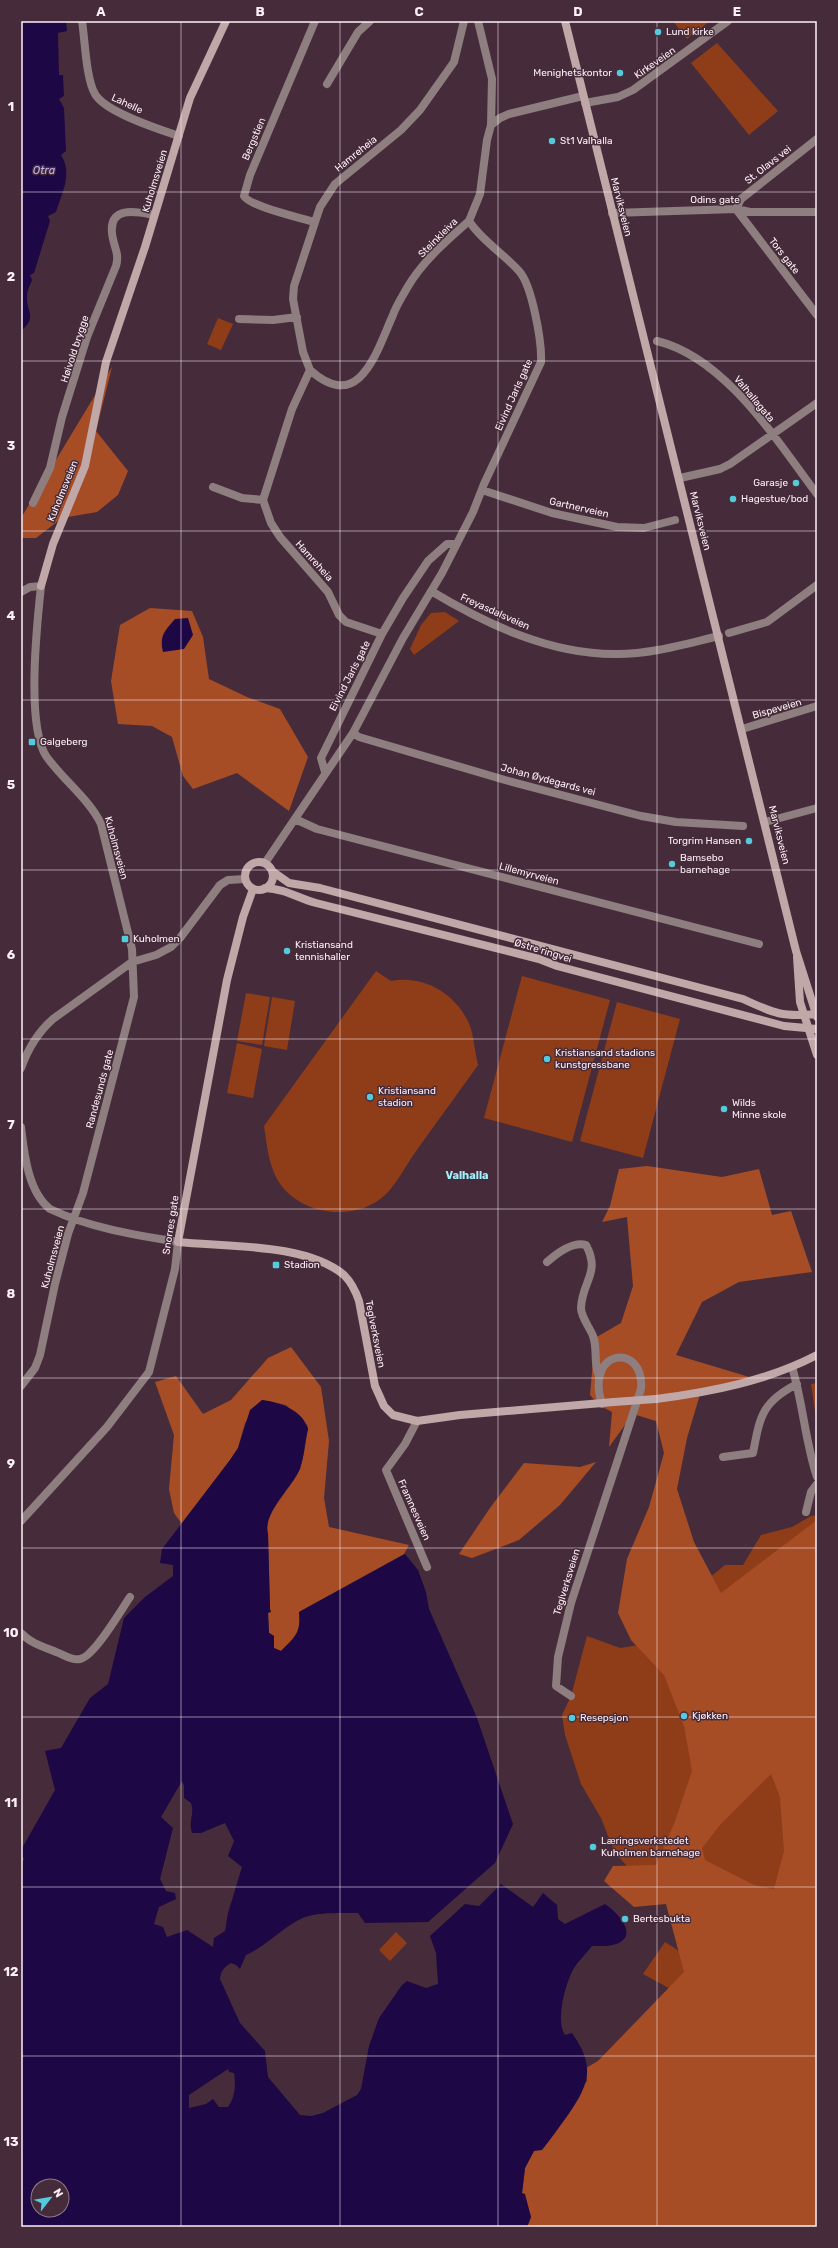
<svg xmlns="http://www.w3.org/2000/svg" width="838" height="2248" viewBox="0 0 838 2248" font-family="Rubik,sans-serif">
<rect width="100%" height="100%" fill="#462c3a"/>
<path fill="#8f3d18" d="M673,21H710L687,39Z
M717,43L778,111L749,135L691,63Z
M218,318L233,324L221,350L207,344Z
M445,612L459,621L414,655L410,649L421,625L431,613Z
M376,971L391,981C425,974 460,996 471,1029C474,1040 475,1053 478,1065C457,1095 435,1124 414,1154C405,1167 397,1183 386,1194C356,1224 297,1215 277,1179C268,1162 267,1144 264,1126Z
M522,976L610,1000L572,1142L484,1118Z
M246,993L270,997L262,1045L237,1041Z
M272,997L295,1001L287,1050L264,1046Z
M617,1002L680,1019L643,1158L580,1141Z
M237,1043L262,1049L253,1098L227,1093Z
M817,1383V1418H816L811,1384Z
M817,1515V1875L802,1882L682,1913L631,1871L614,1851L601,1818L581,1784L565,1735L562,1715L571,1696L587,1636L620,1648L658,1642L693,1591L725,1565H743L761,1535L792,1527L811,1516Z
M396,1932L407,1943L390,1961L379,1950Z
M665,1942L682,1953L690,1970L676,1992L643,1974Z"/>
<path fill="#a74d26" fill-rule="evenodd" d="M112,367L96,431L128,471L118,495L97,512L62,518L36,538H21V518Z
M150,608L192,611L203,637L209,679L247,697L280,709L308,757L289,811L237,773L193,789L183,776L172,737L152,726L118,724L111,681L120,625Z
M647,1166L722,1177L759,1169L772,1215L791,1211L812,1272L739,1282L702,1302L676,1355L756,1379L701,1391L687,1438L677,1489L694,1542L721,1593L817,1520V2227H527L531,2217L522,2193L525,2168L534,2151L587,2081L586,2068L598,2061L684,1972L666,1904L634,1907L604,1881L613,1866L656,1865L674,1824L692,1771L684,1726L664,1675L631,1640L618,1613L627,1559L649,1507L664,1453L656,1421L633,1414L609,1447L612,1412L599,1405L590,1395L595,1338L621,1323L633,1286L627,1217L602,1222L610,1206L619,1169ZM771,1774L780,1797L784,1851L774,1889L754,1885L705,1860L702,1848L720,1825Z
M291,1347L321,1387L329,1441L324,1498L329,1527L409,1545L404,1554L299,1612C301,1633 296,1636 281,1651L274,1648V1636L269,1633L268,1612H271L270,1609L268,1534C262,1514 291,1488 299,1469C305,1457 305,1441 308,1429L307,1425L286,1405L262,1400L245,1423L238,1448L230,1460L182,1524L174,1513L169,1489L174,1435L155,1382L176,1376L203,1414L231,1400L268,1358Z
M596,1462L560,1505L519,1540L472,1558L459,1554L490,1508L524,1463L580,1467Z"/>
<path fill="#1d0744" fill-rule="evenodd" d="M21,21H66L67,31L58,33L59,75H63L64,96L59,99L64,108L66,151L61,155C73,173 62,193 56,212L48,216L50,221L34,273L30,275L32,280C30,285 27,291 27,296C26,312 38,317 21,331Z
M188,618L193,635L184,649L163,652C159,635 165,631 175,619Z
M262,1400C279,1402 303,1410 308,1429C305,1441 304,1457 300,1469C291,1489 262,1514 268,1534L270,1609L271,1612L268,1613L269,1633L274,1636V1648L281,1651C296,1636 301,1633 299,1612L405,1554L418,1570L426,1592L429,1609L477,1718L513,1824L495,1863L428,1922L365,1923L358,1913C344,1913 317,1912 305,1917C283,1926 267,1946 246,1955L240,1969L236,1965L231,1963C224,1967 221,1971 220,1979L240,2023L265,2051L268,2077L300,2115L311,2116L323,2113L357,2095L361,2089L369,2046L379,2018L402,1985L407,1981L426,1988L438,1984L436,1953L430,1936L465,1904L479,1906L501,1884L533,1907L543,1893L557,1905L558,1919L565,1924L605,1904C614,1910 636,1930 622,1941C614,1947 601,1946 592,1946C585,1955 575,1964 571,1974C564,1989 556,2022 565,2035L572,2033C596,2067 589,2084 568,2115C559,2127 551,2139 542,2150L534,2151L525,2168L522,2193L525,2194L531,2217L527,2227H21V1868L24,1858L21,1856V1850L55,1790L45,1751L61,1748L90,1698L108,1684L124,1618L145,1597L173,1576V1565L160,1563L162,1549L230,1460L238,1448L250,1410ZM182,1781L184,1786V1798L191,1803C195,1815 188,1819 192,1833H201L225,1823L234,1841L228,1856L242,1867L228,1913L225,1931L214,1938L213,1947L187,1930L167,1937L163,1927L154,1924L159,1907L176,1899L175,1893L166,1891L160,1879L173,1828L161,1817ZM228,2069L229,2072L234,2073C236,2085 235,2097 228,2107H219L213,2099L206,2104L189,2108V2095ZM38,2186H62V2210H38Z"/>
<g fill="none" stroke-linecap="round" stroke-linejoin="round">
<path stroke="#8e7e7f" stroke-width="8" d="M82,21C85,40 86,79 95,94C105,112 158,129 179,136
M327,84L358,32L370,21
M585,103L618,97L633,90L728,21
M491,125L500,118L509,114L583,96
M817,139L741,199L736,209L817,315
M612,213L736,209L750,212H817
M314,222C301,218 249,206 244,196L250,175L315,21
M239,319L273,320L297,317
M657,341C726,358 776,440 817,494
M310,370C360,415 377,350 393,315C396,306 402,297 407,288C422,262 446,241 469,221L480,194L487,140L491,125L492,79L478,21
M680,478L720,469L730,464L817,403
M213,487L242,498L263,500
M482,490L552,513L617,527L644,528L675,520
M33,503L50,468L62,417L87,337L116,266C120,253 113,246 112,233C109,205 138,212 154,215
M431,591C486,624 551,655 617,654C652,654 685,644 719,636
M21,592L30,587L41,586C37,624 26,724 46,756C63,780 90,800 101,824L132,949L134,997L83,1193L68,1234L55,1284L40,1355L35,1368L21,1386
M729,633L767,622L817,585
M382,634L346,622L339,615L328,592L280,537L271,523L263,500L292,409L310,370L303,352L293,299L294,286L320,207L335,184L401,130L420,110L454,62L464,21
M742,729L817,706
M353,733L359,737L505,780L641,816L676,822L743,826
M325,772L321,758L382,634L403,598L428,561L447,544H456
M295,819L317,829L759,944
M765,822L817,808
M265,863L353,733L403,638L442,573L473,512L484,484L541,362C542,342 532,285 519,271C503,253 482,241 469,221
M21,1068C28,1049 38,1032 53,1019L132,962L156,955L171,947L180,938L220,885L228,880L245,879
M21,1127C24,1153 28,1192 50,1209C90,1228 135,1235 178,1242L175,1269L149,1372L107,1427L21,1521
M547,1262C556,1254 573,1241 586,1245C601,1273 582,1281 581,1308C581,1317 590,1328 593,1336C598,1350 593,1363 599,1376
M792,1367C803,1403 805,1441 817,1477
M417,1421L405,1444L386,1470L427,1567
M723,1457L753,1453C760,1416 762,1402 797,1384
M806,1512L811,1492L817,1484
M21,1633C30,1643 44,1647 56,1652C63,1654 72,1661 80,1659C94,1657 121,1610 130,1597
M571,1696L556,1686L558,1657L571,1603L641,1389C645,1342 584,1348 602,1404"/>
<path stroke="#c0a7a8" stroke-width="8" d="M565,21L796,951L817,1017
M41,586L53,544L85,466L106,362L145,247L190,98L226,21
M245 876a14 14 0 1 1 28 0a14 14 0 1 1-28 0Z
M272,871L289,883L320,888L743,999C775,1014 782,1017 817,1014
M265,888C286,889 297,898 316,903L539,959L557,966L784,1026L817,1029
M253,889L243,917L227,980L178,1242C226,1247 306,1243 344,1275C351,1282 356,1292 359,1301L375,1386L384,1406L393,1415L417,1421L460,1415L614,1402
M797,957L800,1002L817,1055
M656,1399C711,1392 767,1381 817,1355"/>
<path stroke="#c0a7a8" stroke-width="8" d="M614,1402L656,1399"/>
</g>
<path fill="none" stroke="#fdeff6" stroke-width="1" stroke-opacity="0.55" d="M181,21V2227M340,21V2227M498,21V2227M657,21V2227M21,192H817M21,361H817M21,531H817M21,700H817M21,870H817M21,1039H817M21,1209H817M21,1378H817M21,1548H817M21,1717H817M21,1887H817M21,2056H817"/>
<g fill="#54cadd" stroke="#462c3a" stroke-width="1.5">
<circle cx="658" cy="32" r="4"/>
<circle cx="620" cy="73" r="4"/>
<circle cx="552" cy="141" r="4"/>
<circle cx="796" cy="483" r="4"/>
<circle cx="733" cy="499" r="4"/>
<rect x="28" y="738" width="8" height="8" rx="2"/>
<circle cx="749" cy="841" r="4"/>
<circle cx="672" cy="864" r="4"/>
<rect x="121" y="935" width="8" height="8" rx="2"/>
<circle cx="287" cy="951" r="4"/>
<circle cx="547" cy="1059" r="4"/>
<circle cx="370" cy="1097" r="4"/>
<circle cx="724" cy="1109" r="4"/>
<rect x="272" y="1261" width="8" height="8" rx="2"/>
<circle cx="684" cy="1716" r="4"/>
<circle cx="572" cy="1718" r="4"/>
<circle cx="593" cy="1847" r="4"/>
<circle cx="625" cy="1919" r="4"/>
</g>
<g text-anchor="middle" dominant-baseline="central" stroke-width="3" stroke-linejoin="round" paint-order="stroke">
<g font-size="10" fill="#fdeff6" stroke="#462c3a" text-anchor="start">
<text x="666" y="32">Lund kirke</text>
<text x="612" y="73" text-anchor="end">Menighetskontor</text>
<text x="560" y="141">St1 Valhalla</text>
<text x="788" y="483" text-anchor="end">Garasje</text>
<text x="741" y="499">Hagestue/bod</text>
<text x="40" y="742">Galgeberg</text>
<text x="741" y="841" text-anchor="end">Torgrim Hansen</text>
<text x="680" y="858">Bamsebo<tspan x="680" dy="12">barnehage</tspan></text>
<text x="133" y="939">Kuholmen</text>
<text x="295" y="945">Kristiansand<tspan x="295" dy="12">tennishaller</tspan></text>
<text x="555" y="1053">Kristiansand stadions<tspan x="555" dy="12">kunstgressbane</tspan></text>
<text x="378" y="1091">Kristiansand<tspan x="378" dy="12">stadion</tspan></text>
<text x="732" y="1103">Wilds<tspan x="732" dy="12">Minne skole</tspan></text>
<text x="284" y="1265">Stadion</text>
<text x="692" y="1716">Kjøkken</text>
<text x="580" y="1718">Resepsjon</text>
<text x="601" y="1841">Læringsverkstedet<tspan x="601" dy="12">Kuholmen barnehage</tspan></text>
<text x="633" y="1919">Bertesbukta</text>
</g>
<g font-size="10" fill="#fdeff6" stroke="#462c3a">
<text transform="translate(655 63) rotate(-35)">Kirkeveien</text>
<text transform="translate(127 104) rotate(25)">Lahelle</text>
<text transform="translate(254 139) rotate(-67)">Bergstien</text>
<text transform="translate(356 154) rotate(-39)">Hamreheia</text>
<text transform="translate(768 165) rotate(-38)">St. Olavs vei</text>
<text transform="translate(155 181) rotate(-73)">Kuholmsveien</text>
<text x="715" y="200">Odins gate</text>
<text transform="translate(621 207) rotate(76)">Marviksveien</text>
<text transform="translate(438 238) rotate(-45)">Steinkleiva</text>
<text transform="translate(784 256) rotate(52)">Tors gate</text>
<text transform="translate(75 349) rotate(-72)">Høivold brygge</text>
<text transform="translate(514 395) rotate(-66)">Eivind Jarls gate</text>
<text transform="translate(754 399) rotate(50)">Valhallagata</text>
<text transform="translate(63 491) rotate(-68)">Kuholmsveien</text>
<text transform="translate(579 508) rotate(13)">Gartnerveien</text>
<text transform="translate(700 521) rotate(76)">Marviksveien</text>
<text transform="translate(314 561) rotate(48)">Hamreheia</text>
<text transform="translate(495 612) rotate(24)">Freyasdalsveien</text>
<text transform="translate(350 676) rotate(-63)">Eivind Jarls gate</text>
<text transform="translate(777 709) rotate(-16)">Bispeveien</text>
<text transform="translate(548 780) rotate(15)">Johan Øydegards vei</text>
<text transform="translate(779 835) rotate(76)">Marviksveien</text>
<text transform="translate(116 848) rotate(75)">Kuholmsveien</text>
<text transform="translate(529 874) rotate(15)">Lillemyrveien</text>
<text transform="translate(543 951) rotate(17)">Østre ringvei</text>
<text transform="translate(100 1089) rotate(-75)">Randesunds gate</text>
<text transform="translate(171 1225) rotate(-81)">Snorres gate</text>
<text transform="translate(53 1257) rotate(-75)">Kuholmsveien</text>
<text transform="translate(375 1334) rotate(79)">Teglverksveien</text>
<text transform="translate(414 1510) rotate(66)">Framnesveien</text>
<text transform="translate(567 1582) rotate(-73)">Teglverksveien</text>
</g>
<g font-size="11" font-style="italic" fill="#c0b4f9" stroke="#462c3a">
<text x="44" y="170">Otra</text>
</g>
<g font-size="11" font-weight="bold" fill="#a1f1ff" stroke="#462c3a">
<text x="467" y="1175">Valhalla</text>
</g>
</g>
<rect width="838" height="2248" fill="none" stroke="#462c3a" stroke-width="44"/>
<g transform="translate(50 2198) rotate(59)"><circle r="19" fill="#462c3a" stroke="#8f7a85"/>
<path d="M0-3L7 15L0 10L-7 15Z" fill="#54cadd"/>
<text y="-6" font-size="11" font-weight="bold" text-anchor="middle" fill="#fdeff6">N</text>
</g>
<rect x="22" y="22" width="794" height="2204" fill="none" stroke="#fdeff6" stroke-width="1.5"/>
<g font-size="13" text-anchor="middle" font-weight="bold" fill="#fdeff6">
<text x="101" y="16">A</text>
<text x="260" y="16">B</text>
<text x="419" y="16">C</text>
<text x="578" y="16">D</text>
<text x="737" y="16">E</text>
<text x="11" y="111">1</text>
<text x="11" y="281">2</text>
<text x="11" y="450">3</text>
<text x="11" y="620">4</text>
<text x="11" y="789">5</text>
<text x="11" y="959">6</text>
<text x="11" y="1129">7</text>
<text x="11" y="1298">8</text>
<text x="11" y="1468">9</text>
<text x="11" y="1637">10</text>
<text x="11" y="1807">11</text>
<text x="11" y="1976">12</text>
<text x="11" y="2146">13</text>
</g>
</svg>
